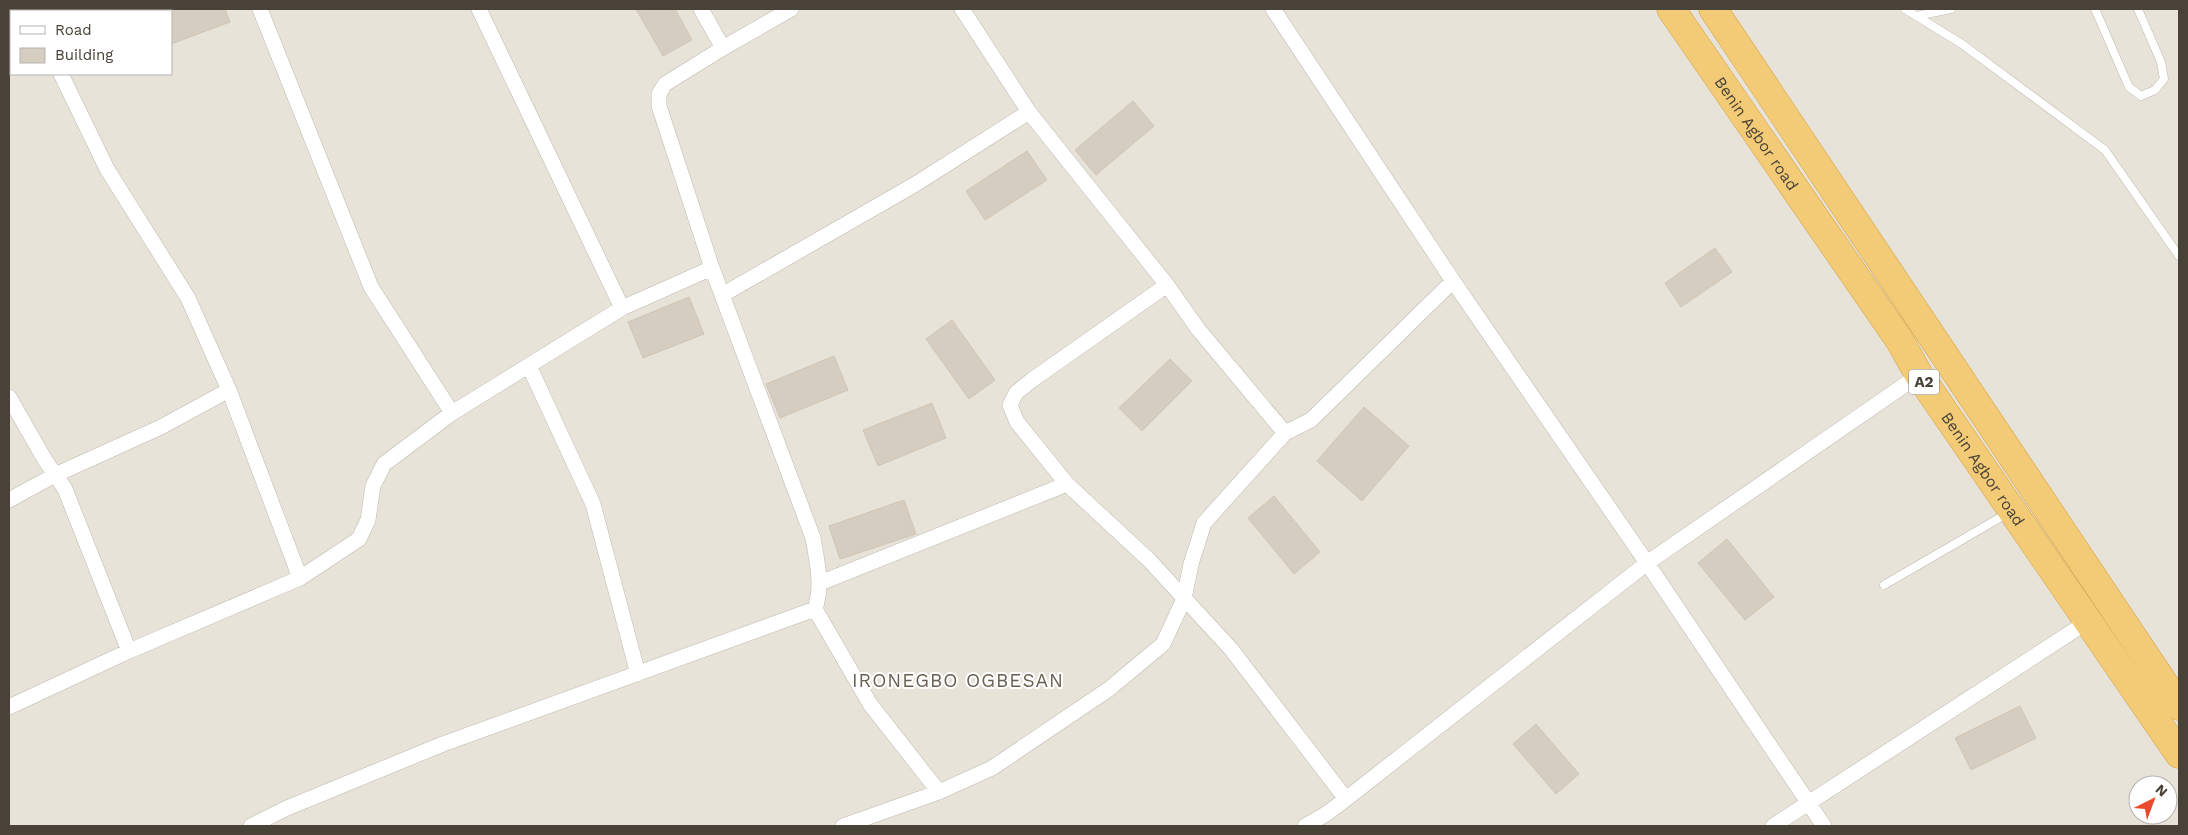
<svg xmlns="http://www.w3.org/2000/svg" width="2188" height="835" viewBox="0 0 2188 835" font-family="'Work Sans',sans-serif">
<rect width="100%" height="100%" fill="#f4f1ea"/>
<path fill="#e7e3d9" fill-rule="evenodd" d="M9,9H2179V826H9ZM11,11H171V74H11ZM2138,785H2168V815H2138Z"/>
<path fill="#d5cdc0" stroke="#cfc5b4" d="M171,9H225L230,22L171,44Z
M636,9H675L692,40L663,56Z
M1133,101L1154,126L1096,175L1075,150Z
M1027,151L1047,180L985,220L966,191Z
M1715,248L1732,272L1681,307L1665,283Z
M689,297L704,334L643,358L628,322Z
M952,320L995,380L969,399L926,339Z
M834,356L848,390L780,418L766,384Z
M1170,359L1192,381L1142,431L1119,408Z
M932,403L946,438L878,466L863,430Z
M1364,407L1409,446L1362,501L1317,461Z
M1274,496L1320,552L1294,574L1248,518Z
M904,500L916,534L840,559L829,526Z
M1727,539L1774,597L1745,620L1698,563Z
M2020,706L2036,738L1971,770L1955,738Z
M1536,724L1579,774L1556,794L1513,744Z"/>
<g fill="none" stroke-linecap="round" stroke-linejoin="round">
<defs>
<path id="lane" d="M1905,9L1962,44L2105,150L2179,256
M2095,9L2129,87L2141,96L2155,90L2164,79L2161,62L2138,9
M1916,16L1951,9
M1884,585L2008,513"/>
<path id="street" d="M36,9L37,11
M260,9L371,287L452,413
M479,9L622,308
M701,9L723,48
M791,9L723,48L665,84L659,94V106L712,268L813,538C817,562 823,585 815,609L870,704L939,792
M962,9L1029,112L1167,285L1198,329L1285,433
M1273,9L1453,281L1647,563L1824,826
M61,74L107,169L188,298L229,390L300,578
M1167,285L1032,380L1016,393L1010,405L1017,422L1067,484L1149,560L1231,649L1346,799
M722,295L914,185L1029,112
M529,366L593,504L638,674
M9,397L45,460L65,489L129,651
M9,500L55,475L161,427L229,390
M820,583L1067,484
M9,707L129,651L300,578L359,539L368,520L373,486L384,464L452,413L622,308L712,268
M251,826L287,808L443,744L815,609
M843,826L939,792L992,768L1109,689L1163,644L1184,599L1191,564L1204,523L1285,433L1311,420L1453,281
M1305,826L1326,814L1346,799L1647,563L1919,375
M1773,826L2087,622"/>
<g id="highway">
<path id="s1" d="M1671,9L1900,341L1919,375L2179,754"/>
<path d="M1713,9L2179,706"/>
</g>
</defs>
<use href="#lane" stroke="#bfb9ad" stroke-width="9"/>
<use href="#street" stroke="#bfb9ad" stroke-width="16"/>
<use href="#highway" stroke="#d2a046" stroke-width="29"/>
<use href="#lane" stroke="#fff" stroke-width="8"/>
<use href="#street" stroke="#fff" stroke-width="15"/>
<use href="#highway" stroke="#f3cb76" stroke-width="28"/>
</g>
<g text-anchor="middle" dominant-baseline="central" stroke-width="4" stroke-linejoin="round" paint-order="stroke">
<rect fill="#fff" stroke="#7f7b74" stroke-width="1" x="1909" y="369.5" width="30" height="25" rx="4"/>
<g font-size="15" font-weight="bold" fill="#484239">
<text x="1924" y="382">A2</text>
</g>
<g font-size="16" fill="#484239" stroke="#fff">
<text stroke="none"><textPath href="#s1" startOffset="151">Benin Agbor road</textPath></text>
<text stroke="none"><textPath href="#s1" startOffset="556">Benin Agbor road</textPath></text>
</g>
<g font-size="19" letter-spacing="1" fill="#6a6051" stroke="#fff">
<text x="958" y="680">IRONEGBO OGBESAN</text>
</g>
</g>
<rect width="2188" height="835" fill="none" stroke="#484239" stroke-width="20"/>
<rect x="10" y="10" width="162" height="65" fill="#ffffff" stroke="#b6b3b0"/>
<rect x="20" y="26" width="25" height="8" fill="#ffffff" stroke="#b6b3b0"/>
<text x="55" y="35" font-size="15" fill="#484239">Road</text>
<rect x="20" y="48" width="25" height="15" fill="#d5cdc0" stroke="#b6b3b0"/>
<text x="55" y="60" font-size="15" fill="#484239">Building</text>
<g transform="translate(2153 800) rotate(42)"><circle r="24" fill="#ffffff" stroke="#b6b3b0"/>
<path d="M0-4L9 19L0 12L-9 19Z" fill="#ea4a2b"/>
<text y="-8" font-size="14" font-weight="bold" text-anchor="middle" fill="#484239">N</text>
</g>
</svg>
